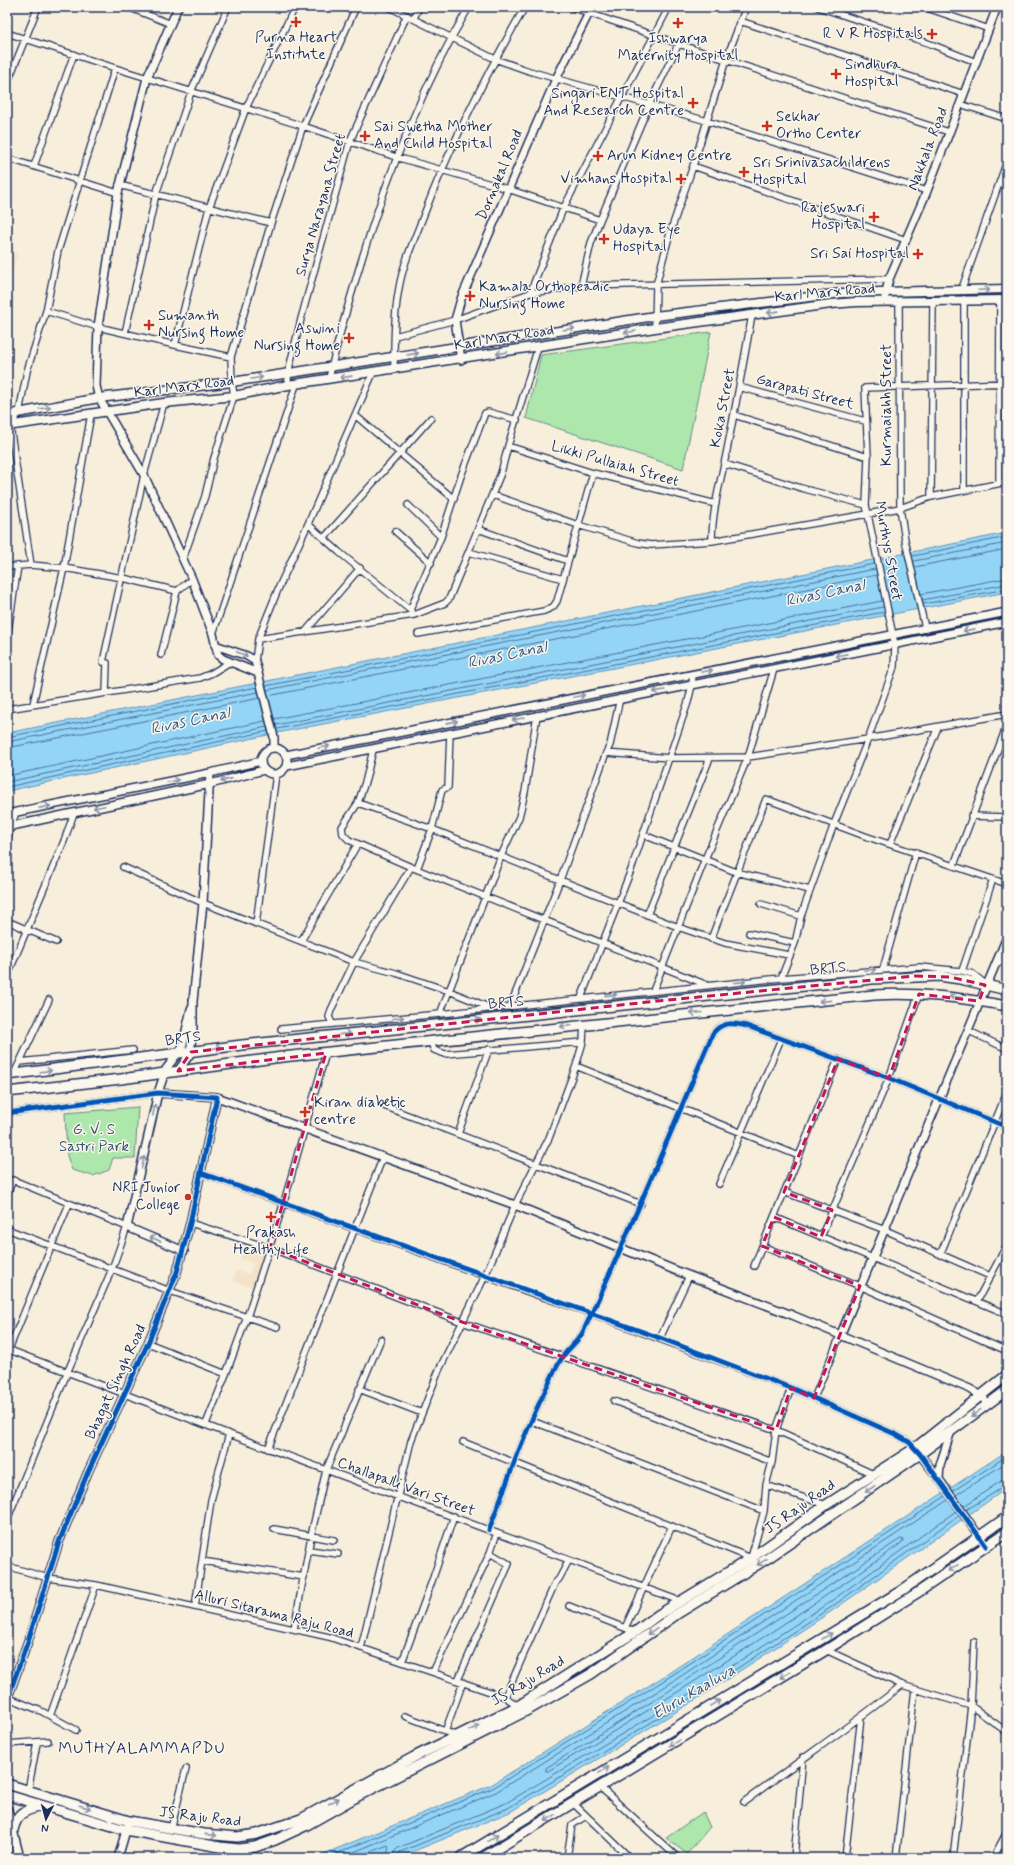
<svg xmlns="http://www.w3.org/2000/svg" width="1014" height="1865" viewBox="0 0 1014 1865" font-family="Mynerve,sans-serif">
<rect width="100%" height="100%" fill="#f8eedc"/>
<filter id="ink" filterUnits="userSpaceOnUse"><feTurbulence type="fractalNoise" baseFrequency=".025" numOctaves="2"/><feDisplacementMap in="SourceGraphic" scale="8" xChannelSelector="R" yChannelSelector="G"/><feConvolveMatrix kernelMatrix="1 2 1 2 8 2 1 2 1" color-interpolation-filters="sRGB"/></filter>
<g filter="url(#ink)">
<path fill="#f5e3c9" d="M7,252L17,254L7,298Z
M244,1245L269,1252L258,1289L233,1281L236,1271L250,1274L253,1263L240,1259Z"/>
<path fill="#ade7ac" stroke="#648b85" d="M711,332L683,469L526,418L541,355Z
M138,1107L135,1158H113L109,1170L93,1176L72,1170L67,1156L65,1113Z
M703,1812L710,1827L687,1854L666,1838Z"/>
<path fill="#94d5f6" stroke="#6493b9" d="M1007,533V592L282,732L7,791V733Z
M1007,1451V1488L832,1611L689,1704L510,1812L397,1858H314L491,1785L661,1678Z"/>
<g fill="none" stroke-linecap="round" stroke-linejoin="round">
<path stroke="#4b719b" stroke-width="1" d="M913,556L1007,537
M914,561L1007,543
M915,567L1007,549
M921,594L1007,578
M922,600L1007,584
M923,604L1007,589
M266,686L874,564
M267,690L875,569
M268,696L877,575
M274,719L882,601
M276,725L883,607
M277,729L884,612
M7,737L257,687
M7,742L258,692
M7,748L260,698
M7,776L265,721
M7,782L267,727
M7,787L268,731
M953,1491L1007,1456
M956,1495L1007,1462
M964,1506L1001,1481L1007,1480
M966,1510L1007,1485
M901,1539L903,1540V1542C787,1625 670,1698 548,1771H546V1768L669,1691Z
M326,1858L493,1788L663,1681L946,1496
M340,1858L496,1792L666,1686L948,1500
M355,1858L388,1845L389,1847L386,1858
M392,1858L394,1852L398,1848L506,1803L684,1697L827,1604L956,1511
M397,1858L400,1852L508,1808L687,1701L830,1608L959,1515"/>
<defs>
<path id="minor" d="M128,7L171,24
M389,7L495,59L529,71L707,121L927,191
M571,7L726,60L949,132
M818,7L928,43L976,62
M924,7L989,29
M414,18L419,7
M740,21L964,94
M7,33L115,68L303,126L396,157L508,189L600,220
M7,84L38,7
M960,104L1007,119
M7,158L118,193
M34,166L74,54
M693,166L906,240
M119,185L271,223
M581,286L591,243L600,220L649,105L679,43
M961,291L1007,161
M530,293L563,209L669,7
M964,299V490
M899,301L900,508L905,540L925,628
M46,311L98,327L175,345
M655,328L656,285L670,233L693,166L726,60L746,7
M125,333L156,194L191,92L228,7
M395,336L455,320L530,293L581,286L889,279
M231,357L175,345L209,208L246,108L295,7
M394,370C394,343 394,315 399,288C403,264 414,240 423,217C451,144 486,74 525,7
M329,379C335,349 344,319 353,289C381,191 417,95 469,7
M288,385V373L301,319L350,141L407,15
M739,387L865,421
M91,414L64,568L123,578L177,591L192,579
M734,415L868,457
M356,416L454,499
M508,446L593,473L716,504
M725,464L801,488L866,505
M999,483L1000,300
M493,495L578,525L638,543L651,545L712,541L868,514L900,508L931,497L1007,482
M931,497L933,301
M408,505L441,537
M478,529L568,561
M395,531L431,563
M324,538L431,418
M712,541C712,510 721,480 727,450C736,405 744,360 752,315
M469,552L563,579
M183,559L205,496L214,458L234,396L232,382L231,357L271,223L303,126L356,7
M31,565L10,426L19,413L27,371L46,311L58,251L115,68
M7,567L31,565L64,568L33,704
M410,610L441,537L461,476L485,413L488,412L517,420
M414,615L445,603L449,599L501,473L508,446L538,347
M305,632L360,568
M213,634L296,385
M418,634L544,611L553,607L557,601L593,473
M7,638L18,566
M258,639L279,587L308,524
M161,655L177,591
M255,661L258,639L414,615L410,610L339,552L308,524L373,373
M103,662L144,475L164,403
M106,693L107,663
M7,709L200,678L212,673L230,662
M373,750L366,779L358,803L342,827L343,834L349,840L411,867L707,985
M606,753L670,758L748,757L868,739L1007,714
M358,803L432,829L678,927L725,943L789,955
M971,816L1007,817
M644,835L736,872L810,890
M7,840L16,812
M890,844L938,727
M954,865L1007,725
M123,867L203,903L354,962L396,973L449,991L440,1014
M417,869L432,829L442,790L448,787L450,733
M761,904L801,916
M647,915L710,758
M7,921L56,942
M256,924L276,774
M749,933L795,943L801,916L834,824L868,739L894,667L895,645L866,505L868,457L865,388L1007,383
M711,939L766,799L865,836L1007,884
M301,941L357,845
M996,963L1007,960
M883,969L916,852
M962,971L993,879
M7,977L64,841L74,813
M781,978L795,943
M653,991L705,859L748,757L774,669
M581,998L631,870L688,702L692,685L693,674
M510,1007L560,880L606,753L610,745L620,698
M491,1008L449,991L501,856L519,817L525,792L537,715
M332,1023L329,1017L331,1010L354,962L411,867
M281,1029L440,1014L781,978L920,967L962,971L973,974L984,983
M969,1031L1007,1049
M430,1040L434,1050L445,1054L583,1042
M20,1062L133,1050
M576,1066L799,1156L754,1266
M14,1074L49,1000
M384,1106L641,1204
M7,1113L158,1093
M458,1134L489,1049
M799,1156L838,1059
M201,1173L537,1295L590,1313L791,1388L895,1434L909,1442L915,1448
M719,1184L781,1039
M784,1192L885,1230L990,1276
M7,1194L13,1180L127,1227L112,1269L67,1373L7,1520
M774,1217L1007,1314
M190,1223L270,1248L462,1322L776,1430L873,1474
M7,1229L170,1291L247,1317L226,1374L148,1343
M821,1237L889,1078L919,994
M762,1246L860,1286L1007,1351
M940,1255L1007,1092
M977,1301L1007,1245
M277,1327L247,1317L284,1202L326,1053
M660,1338L689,1276
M7,1349L229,1434L680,1601
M7,1354L69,1204
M359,1389L422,1413
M814,1398L840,1336
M614,1401L772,1462
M206,1424L226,1374
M463,1442L751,1558L764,1511L532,1421
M268,1449L383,1157
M766,1485L826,1505
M764,1511L766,1485L772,1462L776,1430L791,1388
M274,1529L334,1540
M489,1530C507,1482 524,1433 547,1387C552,1377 557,1364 564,1355C570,1347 578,1341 583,1332C629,1234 670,1133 713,1033C723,1021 733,1023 747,1026L889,1078L1007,1127
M309,1550L338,1554
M202,1561L304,1577
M7,1566L48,1578L96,1585L329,1637L505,1697L520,1707
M569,1606L635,1632
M195,1607L211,1500L229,1434
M625,1628L672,1526
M294,1629L311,1536L326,1470L381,1339
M361,1648L411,1441L439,1370L485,1276L515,1205L549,1138L576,1066L583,1042L584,1024
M826,1650L902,1685L971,1706L1007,1732
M402,1662L432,1581L454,1516
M433,1672L490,1553L497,1533
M458,1680L509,1564L490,1553
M7,1697L41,1711L76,1730
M505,1697L555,1583L559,1579L569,1560
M50,1716L96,1585
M405,1716L458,1736
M445,1732L463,1682
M7,1744L48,1741
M601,1788L678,1858
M28,1791L37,1743
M744,1802C797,1762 851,1726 902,1685
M574,1804L630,1858
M171,1829L186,1769
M567,1858L572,1825L586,1816
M794,1858L803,1757
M845,1858L861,1717
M896,1858L915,1689
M953,1858L971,1706L974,1642
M993,1858L1007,1832"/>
<path id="tertiary" d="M178,7L147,78L118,193L98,327L96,386L99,398L144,475L192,579L213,634L218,655L223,659L258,673
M885,296L889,279L927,191L997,7
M461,360L455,320L461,299L556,79L592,7
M215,645L247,656L255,661L274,737V748
M261 761a13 13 0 1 1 26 0a13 13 0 1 1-26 0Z
M286,755L1007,612
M287,766L1007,622
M7,814L210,773L261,761
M7,827L210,784L264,770
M178,1071L190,1054L193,1028V1001L203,903L210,773
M217,1097L515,1205L677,1271L792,1315L970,1389L980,1395L989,1404
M184,1251L127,1227L158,1093L166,1069L182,1048L191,1009
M840,1336L1007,937
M917,1451L939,1479L986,1546
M939,1479L940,1465L951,1431
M7,1700L28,1641L59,1542L88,1472L148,1343L177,1272L190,1223L217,1097L158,1093
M7,1848L10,1858
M118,1858L127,1827"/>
<path id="secondary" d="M7,415L99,398L232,382L655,316L842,293L1007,289
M7,426L164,403L234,396L288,385L655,328L831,304L856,302L1007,300"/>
<path id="primary" d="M7,1075L242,1045L872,979L939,976L960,979L1007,990
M7,1092L121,1079L282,1057L874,995C919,992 963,998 1007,1006
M7,1784L129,1821L204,1834L237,1837L257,1834L301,1819L414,1757L518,1706L635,1632L658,1615L751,1558L826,1505L915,1448L1007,1375
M7,1795L126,1830L220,1847L239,1849L255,1847L275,1840L305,1826L358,1796L528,1710L591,1674L677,1614L768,1558L920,1454L1007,1390
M7,1810L19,1858
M13,1830C17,1813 25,1810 42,1806
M460,1858L901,1591L1007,1517
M482,1858L826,1650L917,1593L1007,1532"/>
</defs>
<use href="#minor" stroke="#1b2f5e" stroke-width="8"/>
<use href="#tertiary" stroke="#1b2f5e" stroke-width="10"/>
<use href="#secondary" stroke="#1b2f5e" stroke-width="11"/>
<use href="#primary" stroke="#1b2f5e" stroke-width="12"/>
<use href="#minor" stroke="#fbf7ec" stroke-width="5.5"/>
<use href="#tertiary" stroke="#fbf7ec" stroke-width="7"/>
<use href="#secondary" stroke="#fbf7ec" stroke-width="8"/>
<use href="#primary" stroke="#fbf7ec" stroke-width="9"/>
<defs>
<path id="cycleway" d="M7,1113L158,1093L217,1097L190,1223L177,1272L148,1343L88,1472L59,1542L28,1641L7,1700
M201,1173L660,1338L791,1388L895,1434L909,1442L920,1454L986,1546
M489,1530C507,1482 524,1433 547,1387C552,1377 557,1364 564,1355C570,1347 578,1341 583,1332C629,1234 670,1133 713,1033C723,1021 733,1023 747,1026L889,1078L1007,1127"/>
</defs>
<use href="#cycleway" stroke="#fbf7ec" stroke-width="8"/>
<use href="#cycleway" stroke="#0057b8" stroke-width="5"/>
</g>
<defs><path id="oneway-shaft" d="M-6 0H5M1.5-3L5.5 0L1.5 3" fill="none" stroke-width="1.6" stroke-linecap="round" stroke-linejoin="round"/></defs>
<g stroke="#8b93a5">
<use href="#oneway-shaft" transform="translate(984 290) rotate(-3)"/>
<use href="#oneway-shaft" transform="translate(773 312) rotate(172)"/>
<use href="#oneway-shaft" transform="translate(569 329) rotate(-9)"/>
<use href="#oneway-shaft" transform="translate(630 332) rotate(171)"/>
<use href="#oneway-shaft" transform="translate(502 353) rotate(170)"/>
<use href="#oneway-shaft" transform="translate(413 354) rotate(-10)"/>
<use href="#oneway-shaft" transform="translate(346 377) rotate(172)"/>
<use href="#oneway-shaft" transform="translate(257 378) rotate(-9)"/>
<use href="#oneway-shaft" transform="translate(45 408) rotate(-10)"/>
<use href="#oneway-shaft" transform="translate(969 630) rotate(169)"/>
<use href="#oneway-shaft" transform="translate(242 654) rotate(23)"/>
<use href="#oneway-shaft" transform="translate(841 655) rotate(169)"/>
<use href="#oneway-shaft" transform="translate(707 671) rotate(-11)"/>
<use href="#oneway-shaft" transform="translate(659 691) rotate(170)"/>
<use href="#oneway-shaft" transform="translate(579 696) rotate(-12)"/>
<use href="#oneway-shaft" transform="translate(518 719) rotate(168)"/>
<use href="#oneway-shaft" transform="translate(452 722) rotate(-11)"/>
<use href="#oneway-shaft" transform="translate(324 747) rotate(-12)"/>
<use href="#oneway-shaft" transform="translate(226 780) rotate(167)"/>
<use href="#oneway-shaft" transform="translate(173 781) rotate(-12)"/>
<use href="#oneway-shaft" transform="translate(45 807) rotate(-11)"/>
<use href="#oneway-shaft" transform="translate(99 807) rotate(168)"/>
<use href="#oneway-shaft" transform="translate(870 970) rotate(-5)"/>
<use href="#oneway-shaft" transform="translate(740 982) rotate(-6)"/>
<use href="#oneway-shaft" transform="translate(611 995) rotate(-6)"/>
<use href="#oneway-shaft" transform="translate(955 997) rotate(-174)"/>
<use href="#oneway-shaft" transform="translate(825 1001) rotate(174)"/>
<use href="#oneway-shaft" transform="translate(696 1013) rotate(175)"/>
<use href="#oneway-shaft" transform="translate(398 1018) rotate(-6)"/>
<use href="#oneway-shaft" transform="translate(475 1020) rotate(-6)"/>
<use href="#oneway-shaft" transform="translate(566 1026) rotate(174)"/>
<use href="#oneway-shaft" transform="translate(345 1034) rotate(-6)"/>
<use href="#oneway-shaft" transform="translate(216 1048) rotate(-7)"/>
<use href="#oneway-shaft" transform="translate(46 1071) rotate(-7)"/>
<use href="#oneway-shaft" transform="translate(154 1110) rotate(-78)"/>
<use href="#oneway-shaft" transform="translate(143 1162) rotate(-78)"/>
<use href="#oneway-shaft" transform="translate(155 1239) rotate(-157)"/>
<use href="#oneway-shaft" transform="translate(976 1413) rotate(144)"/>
<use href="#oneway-shaft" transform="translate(870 1489) rotate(146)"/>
<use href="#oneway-shaft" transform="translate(762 1562) rotate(148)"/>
<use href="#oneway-shaft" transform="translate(953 1568) rotate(146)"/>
<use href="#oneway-shaft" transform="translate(652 1631) rotate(145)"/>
<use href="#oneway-shaft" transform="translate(827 1636) rotate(-31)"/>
<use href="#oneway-shaft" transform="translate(785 1675) rotate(149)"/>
<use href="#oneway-shaft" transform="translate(715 1703) rotate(-31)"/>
<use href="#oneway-shaft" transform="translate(474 1728) rotate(-27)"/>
<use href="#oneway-shaft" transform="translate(674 1743) rotate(149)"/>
<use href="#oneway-shaft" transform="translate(604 1770) rotate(-32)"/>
<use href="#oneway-shaft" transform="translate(334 1801) rotate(-28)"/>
<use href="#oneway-shaft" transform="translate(85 1807) rotate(16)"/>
<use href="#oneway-shaft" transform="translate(550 1818) rotate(149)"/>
<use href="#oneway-shaft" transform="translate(211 1835) rotate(6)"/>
<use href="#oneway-shaft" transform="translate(493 1838) rotate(-31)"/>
</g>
</g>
<path fill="none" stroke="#c2185b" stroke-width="3" stroke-dasharray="8 5" stroke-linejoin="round" d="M915,976L950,977L985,985L979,1001L919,994L889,1078L838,1059L784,1192L832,1210L821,1237L774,1217L762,1246L860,1286L814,1398L791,1388L776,1430L462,1322L270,1248L326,1053L178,1071L191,1052L657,1001Z"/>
<g fill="#c8321e" stroke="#fbf7ec" stroke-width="1.5">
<path d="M294 16h4v4h4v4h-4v4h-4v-4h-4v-4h4z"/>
<path d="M676 17h4v4h4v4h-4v4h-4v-4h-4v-4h4z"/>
<path d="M930 28h4v4h4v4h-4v4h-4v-4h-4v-4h4z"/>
<path d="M834 68h4v4h4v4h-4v4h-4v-4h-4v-4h4z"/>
<path d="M691 97h4v4h4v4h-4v4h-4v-4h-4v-4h4z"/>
<path d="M765 120h4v4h4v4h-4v4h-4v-4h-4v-4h4z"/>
<path d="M363 130h4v4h4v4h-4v4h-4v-4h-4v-4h4z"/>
<path d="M596 150h4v4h4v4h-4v4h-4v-4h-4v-4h4z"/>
<path d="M742 166h4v4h4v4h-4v4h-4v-4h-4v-4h4z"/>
<path d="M679 173h4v4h4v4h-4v4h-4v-4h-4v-4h4z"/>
<path d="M872 211h4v4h4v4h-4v4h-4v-4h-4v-4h4z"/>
<path d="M602 233h4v4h4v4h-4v4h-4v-4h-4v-4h4z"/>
<path d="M916 248h4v4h4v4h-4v4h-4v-4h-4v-4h4z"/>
<path d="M468 290h4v4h4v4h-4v4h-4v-4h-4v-4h4z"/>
<path d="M147 319h4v4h4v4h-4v4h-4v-4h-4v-4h4z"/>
<path d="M347 332h4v4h4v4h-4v4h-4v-4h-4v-4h4z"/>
<path d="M303 1106h4v4h4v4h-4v4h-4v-4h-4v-4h4z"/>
<circle cx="188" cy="1197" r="4"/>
<path d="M269 1211h4v4h4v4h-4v4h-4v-4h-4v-4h4z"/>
</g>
<g text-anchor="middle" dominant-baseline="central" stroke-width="3" stroke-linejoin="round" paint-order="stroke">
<g font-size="15" fill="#1b2f5e" stroke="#fbf7ec" text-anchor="start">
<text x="923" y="34" text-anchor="end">R V R Hospitals</text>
<text x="296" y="38" text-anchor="middle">Purna Heart<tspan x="296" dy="17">Institute</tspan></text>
<text x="678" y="39" text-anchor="middle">Ishwarya<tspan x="678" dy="17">Maternity Hospital</tspan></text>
<text x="845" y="65">Sindhura<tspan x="845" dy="17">Hospital</tspan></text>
<text x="684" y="94" text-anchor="end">Singari ENT Hospital<tspan x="684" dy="17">And Research Centre</tspan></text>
<text x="776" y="117">Sekhar<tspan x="776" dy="17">Ortho Center</tspan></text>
<text x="374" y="127">Sai Swetha Mother<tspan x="374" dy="17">And Child Hospital</tspan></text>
<text x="607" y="156">Arun Kidney Centre</text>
<text x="753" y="163">Sri Srinivasachildrens<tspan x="753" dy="17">Hospital</tspan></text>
<text x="672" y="179" text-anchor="end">Vimhans Hospital</text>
<text x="865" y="208" text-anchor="end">Rajeswari<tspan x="865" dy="17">Hospital</tspan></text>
<text x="613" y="230">Udaya Eye<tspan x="613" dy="17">Hospital</tspan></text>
<text x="909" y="254" text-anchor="end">Sri Sai Hospital</text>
<text x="479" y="287">Kamala Orthopeadic<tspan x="479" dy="17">Nursing Home</tspan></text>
<text x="158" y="316">Sumanth<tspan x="158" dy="17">Nursing Home</tspan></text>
<text x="340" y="329" text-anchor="end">Aswini<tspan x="340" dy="17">Nursing Home</tspan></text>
<text x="314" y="1103">Kiran diabetic<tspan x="314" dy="17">centre</tspan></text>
<text x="180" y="1188" text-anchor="end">NRI Junior<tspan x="180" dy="17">College</tspan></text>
<text x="271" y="1233" text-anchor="middle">Prakash<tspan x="271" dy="17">Healthy Life</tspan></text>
</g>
<g font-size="15" fill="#1b2f5e" stroke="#fbf7ec">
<text transform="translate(928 149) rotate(-69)">Nakkala Road</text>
<text transform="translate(500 175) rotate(-67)">Dornakal Road</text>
<text transform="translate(321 205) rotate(-74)">Surya Narayana Street</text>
<text transform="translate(825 293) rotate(-5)">Karl Marx Road</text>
<text transform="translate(504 338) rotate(-9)">Karl Marx Road</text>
<text transform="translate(184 387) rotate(-7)">Karl Marx Road</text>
<text transform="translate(805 392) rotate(15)">Garapati Street</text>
<text transform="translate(887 405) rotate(-90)">Kurmaiahh Street</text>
<text transform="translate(723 408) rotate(-79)">Koka Street</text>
<text transform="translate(615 464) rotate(16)">Likki Pullaiah Street</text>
<text transform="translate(888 551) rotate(80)">Murthys Street</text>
<text transform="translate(828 969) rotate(-6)">BRTS</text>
<text transform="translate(506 1003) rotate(-6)">BRTS</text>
<text transform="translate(183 1039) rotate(-8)">BRTS</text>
<text transform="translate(116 1382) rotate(-65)">Bhagat Singh Road</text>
<text transform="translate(406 1487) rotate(20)">Challapalli Vari Street</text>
<text transform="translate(800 1507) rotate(-35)">JS Raju Road</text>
<text transform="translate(274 1614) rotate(14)">Alluri Sitarama Raju Road</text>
<text transform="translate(528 1681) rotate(-31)">JS Raju Road</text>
<text transform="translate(200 1817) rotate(7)">JS Raju Road</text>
</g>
<g font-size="15" fill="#38546e" stroke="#fbf7ec">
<text x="94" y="1130">G. V. S<tspan x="94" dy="17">Sastri Park</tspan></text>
</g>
<g font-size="16" font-style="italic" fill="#395884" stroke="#fbf7ec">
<text transform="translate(825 593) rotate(-12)">Rivas Canal</text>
<text transform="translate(507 655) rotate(-12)">Rivas Canal</text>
<text transform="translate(190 721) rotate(-12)">Rivas Canal</text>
<text transform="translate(694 1692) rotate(-30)">Eluru Kaaluva</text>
</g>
<g font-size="16" letter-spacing="1" fill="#1b2f5e" stroke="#fbf7ec">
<text x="142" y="1748">MUTHYALAMMAPDU</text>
</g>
</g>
<rect width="1014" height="1865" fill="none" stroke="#fbf7ec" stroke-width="24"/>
<rect x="12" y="12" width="990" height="1841" fill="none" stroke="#1b2f5e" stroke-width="1.5" filter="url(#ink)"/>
<g transform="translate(46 1819) rotate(186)" stroke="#fbf7ec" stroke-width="3" paint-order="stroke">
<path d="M0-3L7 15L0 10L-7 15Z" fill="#1b2f5e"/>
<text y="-6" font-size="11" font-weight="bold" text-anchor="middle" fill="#1b2f5e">N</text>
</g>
</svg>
